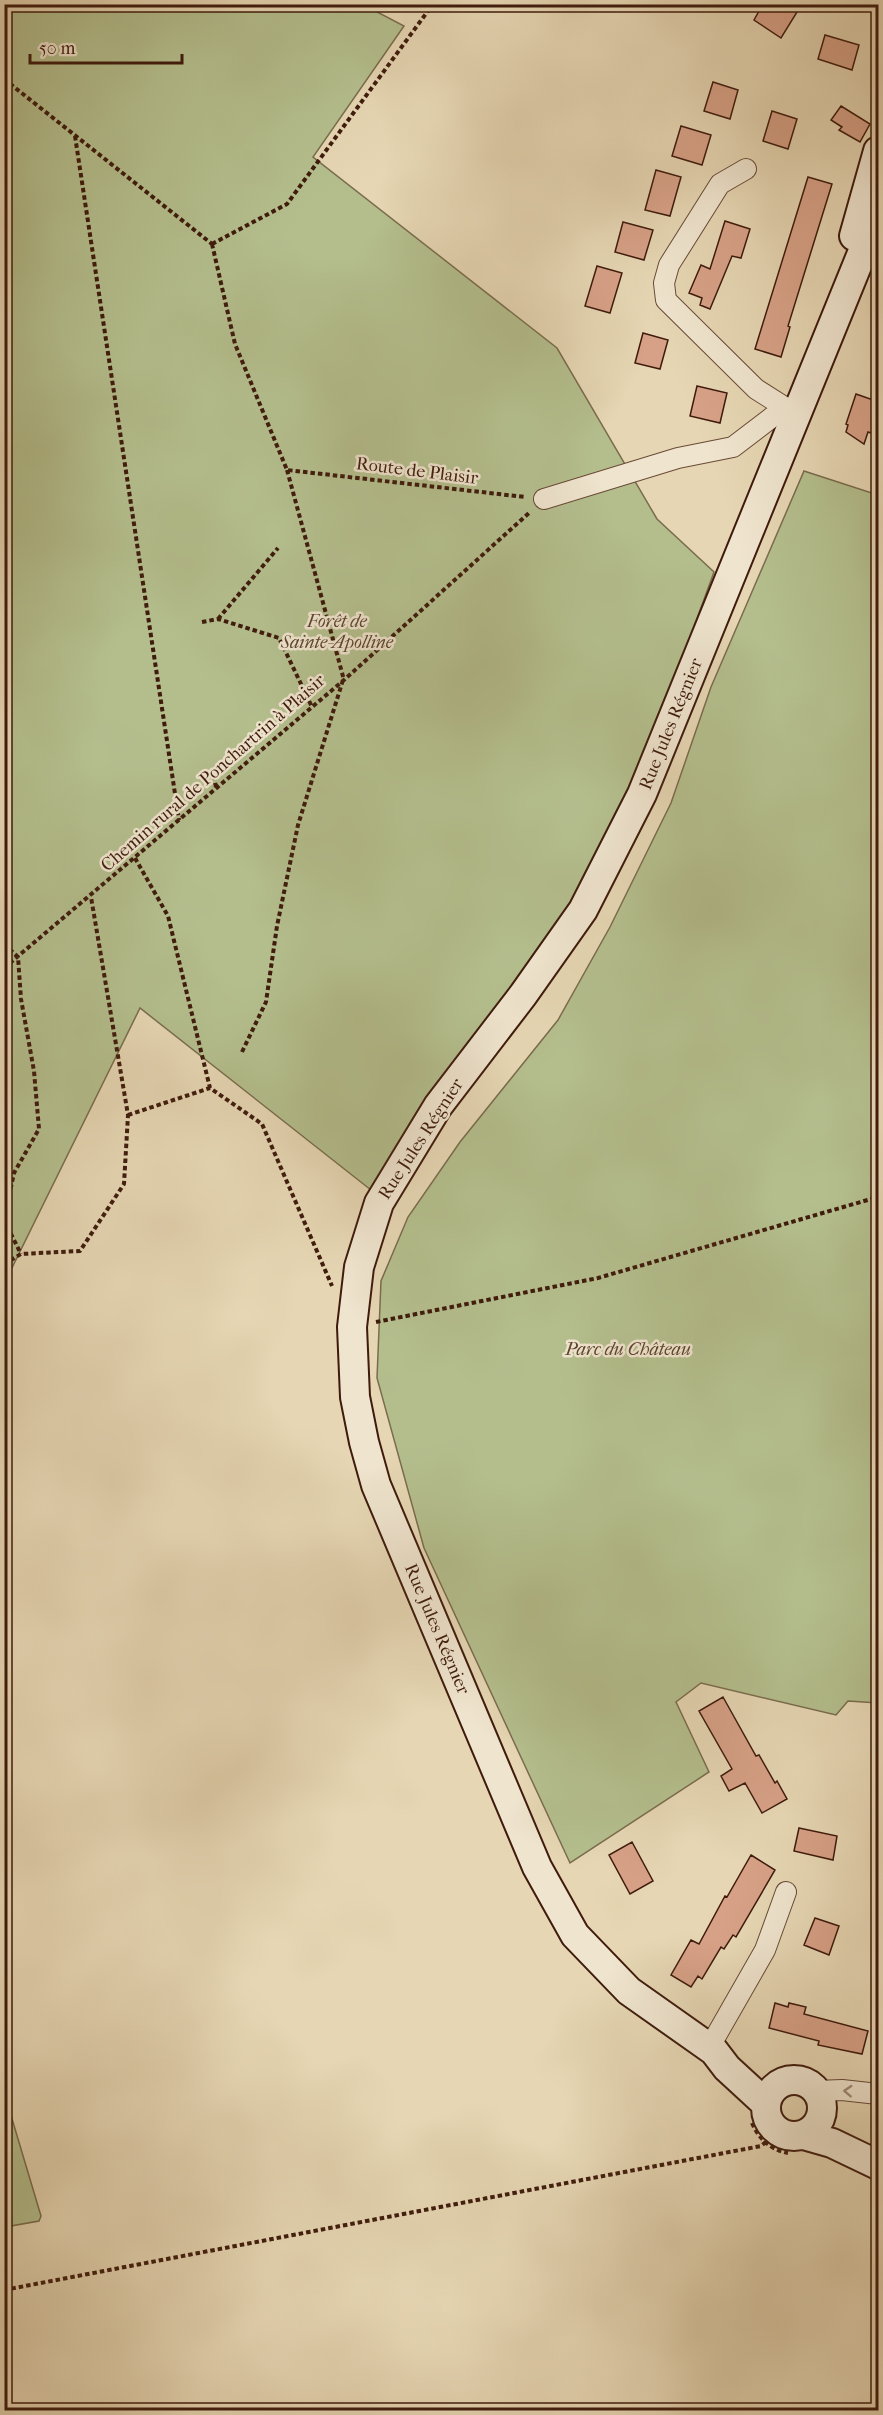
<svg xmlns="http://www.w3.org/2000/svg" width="883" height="2415" viewBox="0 0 883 2415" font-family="'IM FELL French Canon',serif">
<rect width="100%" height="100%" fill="#e6d6b3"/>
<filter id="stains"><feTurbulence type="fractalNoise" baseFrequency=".00333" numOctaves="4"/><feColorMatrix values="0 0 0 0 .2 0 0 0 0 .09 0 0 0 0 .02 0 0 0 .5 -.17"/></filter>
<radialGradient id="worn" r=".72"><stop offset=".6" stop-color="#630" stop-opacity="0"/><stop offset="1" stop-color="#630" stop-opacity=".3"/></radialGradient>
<path fill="#b4be8d" stroke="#7a6c4d" stroke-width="1.5" d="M5,5H364L404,26L313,157L557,348L657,519L714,572L621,827L390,1205L140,1008L5,1282Z
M804,471L878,495V1703L848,1701L836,1715L701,1683L676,1702L709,1772L570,1863L424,1548L377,1378L381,1281L408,1217L460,1142L558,1020L610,927L671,803L711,687Z
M4,2092L41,2216L39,2221L5,2227Z"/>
<path fill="#d7a187" stroke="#3f1b0d" stroke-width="1.5" d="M763,4H802L781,38L754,20Z
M825,35L859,45L852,70L818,59Z
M713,82L738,90L730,119L704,111Z
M841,106L870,124L860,142L839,130L842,127L831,120Z
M772,111L797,119L788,149L763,141Z
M681,126L711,135L702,165L672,156Z
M656,170L681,177L670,216L645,210Z
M808,177L832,184L788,326L790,327L781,357L755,349Z
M725,221L750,229L741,258L732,256L710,309L700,305L702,298L689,293L701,265L710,269Z
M623,222L653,230L644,260L615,252Z
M597,266L622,273L610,313L585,306Z
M643,333L668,340L660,369L635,363Z
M697,386L727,393L720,423L690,416Z
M856,394L879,402V413L871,433L868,432L864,444L846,432L848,425L846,424Z
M723,1697L756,1756L759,1755L775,1783L777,1781L787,1799L762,1813L745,1783L729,1791L721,1776L732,1769L699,1711Z
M799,1828L837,1836L833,1860L794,1851Z
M632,1842L653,1881L630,1894L609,1855Z
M751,1855L775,1870L736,1937L733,1935L724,1949L721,1947L702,1979L698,1976L691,1987L671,1975L691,1940L699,1944L725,1896L727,1897Z
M815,1918L839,1926L829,1955L804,1945Z
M775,2003L788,2007L789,2003L806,2007L804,2014L868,2031L862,2054L818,2045L819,2041L769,2028Z"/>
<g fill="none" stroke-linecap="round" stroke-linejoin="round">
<defs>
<path id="street" d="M746,169L720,184L669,265L664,283L666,300L756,389L797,415
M544,499L678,458L733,447L784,408
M709,2048L765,1950L786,1892
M816,2091L842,2090L878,2094"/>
<path id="secondary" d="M854,236L878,151
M766 2108a28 28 0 1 1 56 0a28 28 0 1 1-56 0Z
M765,2103L727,2068L714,2051L629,1991L575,1935L537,1867L376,1485L364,1442L355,1397L352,1327L359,1267L379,1203L438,1106L523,995L583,910L642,794L878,214
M804,2135L832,2143L878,2165"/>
</defs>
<use href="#street" stroke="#694a36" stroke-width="22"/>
<use href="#secondary" stroke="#3f1b0d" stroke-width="32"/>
<path stroke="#3f1b0d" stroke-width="4" stroke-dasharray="4.5 3" stroke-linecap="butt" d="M4,79L212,244
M75,136L179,820
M212,244L235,344L287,470L525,497
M212,244L287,204L433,4
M287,470L344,680
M218,619L278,548
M202,622L218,619L279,638L312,707
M213,768L216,788
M135,858L168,916L210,1088
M4,944L18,957L21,999L34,1071L39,1129L14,1173L4,1219
M4,968L344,680L530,512
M242,1052L266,1002L277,926L298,825L343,680
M128,1115L210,1088L262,1124L332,1286
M4,1220L21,1254
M4,1264L21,1254L80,1251L124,1184L128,1115L91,897
M376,1322L598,1278L878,1197
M752,2123C759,2139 771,2150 788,2153
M4,2290L761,2146L778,2132"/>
<use href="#street" stroke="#efe4ce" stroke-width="20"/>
<use href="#secondary" stroke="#efe4ce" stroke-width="28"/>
</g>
<defs><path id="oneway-chevron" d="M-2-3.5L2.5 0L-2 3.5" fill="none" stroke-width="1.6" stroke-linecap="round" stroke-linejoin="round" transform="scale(1.5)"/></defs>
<use stroke="#a08a77" href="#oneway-chevron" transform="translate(848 2091) rotate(-177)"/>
<g text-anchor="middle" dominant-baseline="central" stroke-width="5" stroke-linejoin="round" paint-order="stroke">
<g font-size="18" fill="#3f1b0d" stroke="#efe4ce">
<text transform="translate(417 471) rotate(7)">Route de Plaisir</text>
<text transform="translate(671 724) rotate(-68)">Rue Jules Régnier</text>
<text transform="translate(213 773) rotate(-41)">Chemin rural de Ponchartrin à Plaisir</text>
<text transform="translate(421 1139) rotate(-57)">Rue Jules Régnier</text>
<text transform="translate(437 1629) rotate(67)">Rue Jules Régnier</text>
</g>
<g font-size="18" font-style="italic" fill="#5c442d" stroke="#efe4ce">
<text x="337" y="621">Forêt de<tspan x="337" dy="21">Sainte-Apolline</tspan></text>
<text x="628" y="1349">Parc du Château</text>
</g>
</g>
<rect width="883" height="2415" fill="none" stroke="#e6d6b3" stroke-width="24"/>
<rect x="6" y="6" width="871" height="2403" fill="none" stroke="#3f1b0d" stroke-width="3"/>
<rect x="12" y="12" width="859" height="2391" fill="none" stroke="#3f1b0d" stroke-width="1.5"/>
<path d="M30 54v9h152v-9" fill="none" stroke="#3f1b0d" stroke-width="3"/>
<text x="39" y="54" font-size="18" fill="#3f1b0d" stroke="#efe4ce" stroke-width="4.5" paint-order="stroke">50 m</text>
<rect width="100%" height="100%" filter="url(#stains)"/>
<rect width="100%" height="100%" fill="url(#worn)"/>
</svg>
